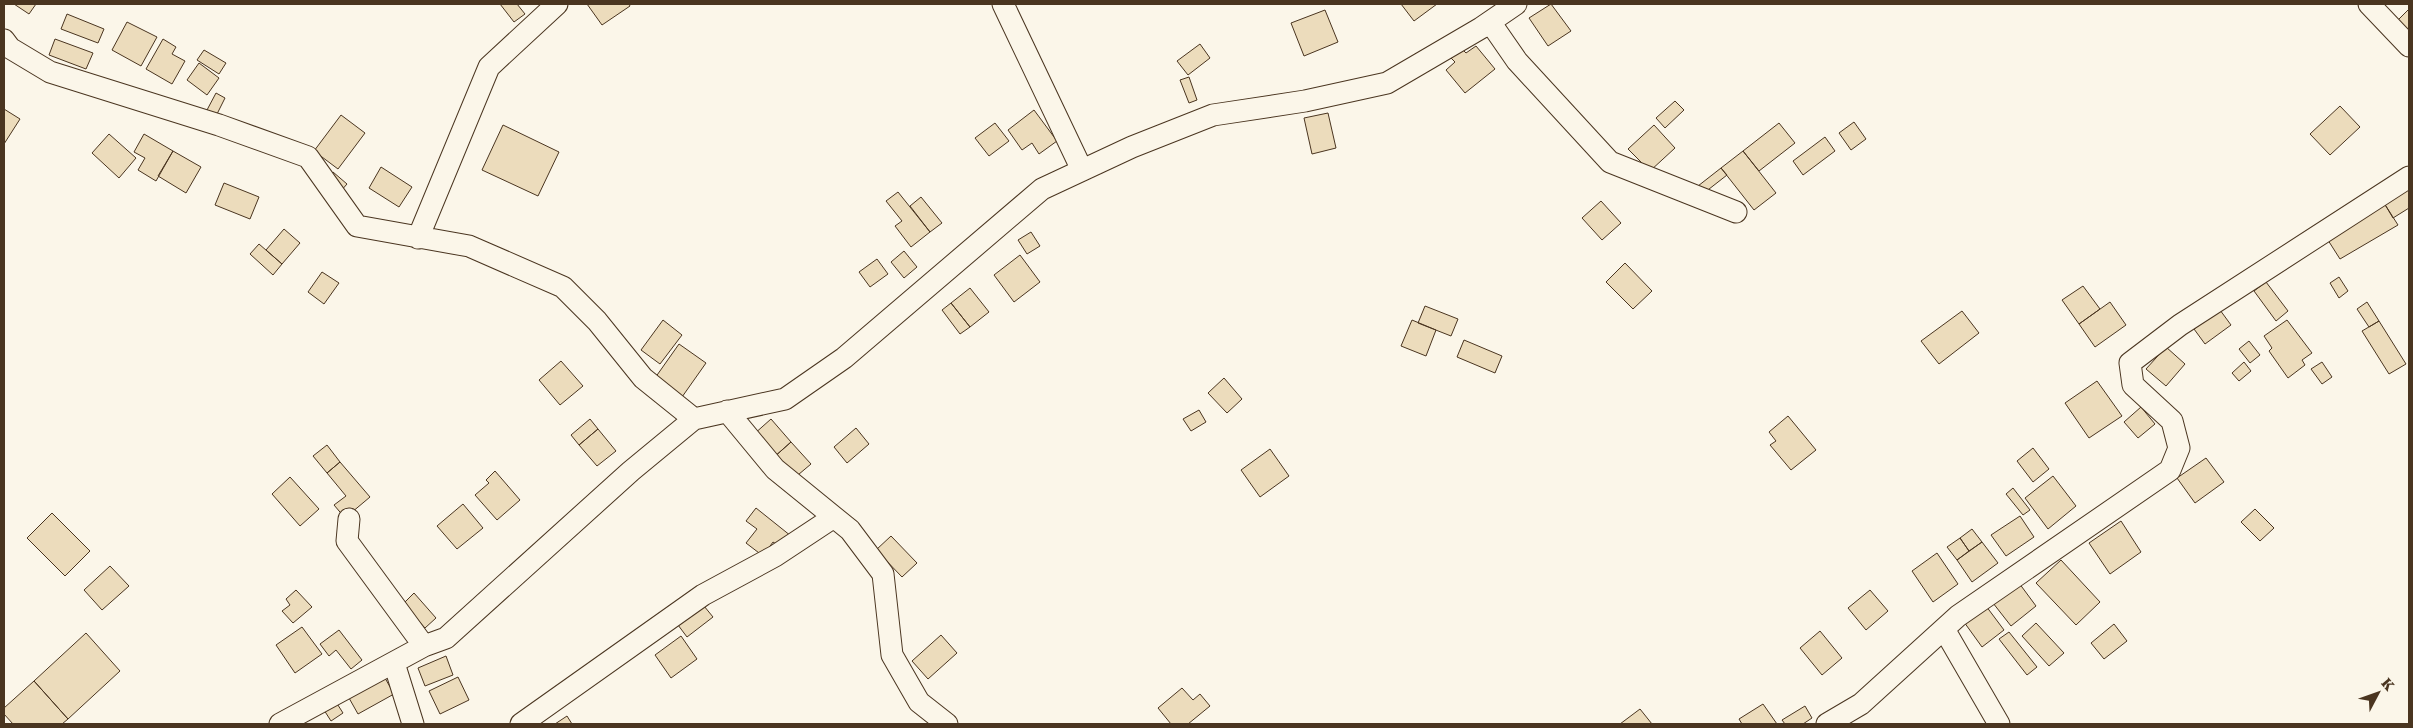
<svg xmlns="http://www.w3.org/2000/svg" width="2413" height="728" viewBox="0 0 2413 728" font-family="'Roboto Serif',serif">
<rect width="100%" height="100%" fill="#fbf6e9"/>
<path fill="#ecdcbc" stroke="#4a3520" d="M14,4H36L29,14Z
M500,4H517L525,14L514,22Z
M587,4H629L630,6L602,25Z
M1401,4H1437L1414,21Z
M1551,4L1571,31L1548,46L1529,18Z
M2409,9V34L2397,21Z
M1325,10L1338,42L1304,56L1291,23Z
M67,14L104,29L98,43L61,29Z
M127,22L157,37L141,66L112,50Z
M55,39L93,53L86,69L49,55Z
M163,39L176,47L172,54L185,61L172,84L146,69Z
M1200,44L1210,58L1188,75L1177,61Z
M1476,46L1495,69L1465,93L1446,70L1455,62L1451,58L1462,49L1466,53Z
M204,50L226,63L219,74L197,60Z
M199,63L219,78L207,95L187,80Z
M1189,77L1197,100L1189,103L1180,80Z
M216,93L225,98L216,116L207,110Z
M1675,101L1684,110L1665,128L1656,118Z
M2340,106L2360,127L2330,155L2310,134Z
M4,109L20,119L4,144Z
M1034,110L1057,141L1039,154L1032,143L1022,150L1008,130Z
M1328,113L1336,148L1312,154L1304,118Z
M341,115L365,133L338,169L314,151Z
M1854,122L1866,139L1851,150L1839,133Z
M995,123L1009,141L989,156L975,138Z
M1779,123L1795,143L1759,171L1743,151Z
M503,125L559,152L538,196L482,170Z
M1654,125L1675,148L1650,171L1628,149Z
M109,134L136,158L119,178L92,153Z
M144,134L173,151L156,181L138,170L145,158L134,152Z
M1825,137L1835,151L1803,175L1793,161Z
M173,151L201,167L186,193L158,176Z
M1743,151L1776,193L1754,210L1721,168Z
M381,167L412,187L399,207L369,188Z
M1721,168L1727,175L1704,193L1698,186Z
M333,172L347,184L340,192L326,180Z
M224,183L259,197L250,219L215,205Z
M2409,188V208L2393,218L2384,203Z
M898,192L930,232L911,247L895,226L902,221L886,201Z
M921,197L942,223L930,232L910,206Z
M1601,201L1621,223L1602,240L1582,218Z
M2384,203L2398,225L2340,259L2326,237Z
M284,229L300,243L282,264L266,250Z
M1031,232L1040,246L1027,254L1018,240Z
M259,244L282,264L273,275L250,254Z
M904,251L917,267L904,278L891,262Z
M1020,255L1040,282L1014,302L994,275Z
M877,259L888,274L870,287L859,272Z
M1625,263L1652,291L1633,309L1606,282Z
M322,272L339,283L324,304L308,292Z
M2339,277L2348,291L2339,298L2330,283Z
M2266,282L2288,311L2276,321L2254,291Z
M2083,286L2100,309L2079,324L2062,300Z
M970,288L989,312L970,327L951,303Z
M2110,302L2126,325L2095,347L2079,324Z
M2367,302L2379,321L2369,327L2357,309Z
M951,303L970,327L960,334L942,310Z
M1425,306L1458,319L1451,336L1418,323Z
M2220,310L2231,325L2205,344L2194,329Z
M1962,311L1979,333L1939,364L1921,341Z
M663,320L682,335L660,364L641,350Z
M1412,320L1436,330L1426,356L1401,346Z
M2287,320L2312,353L2302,360L2305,365L2288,378L2269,351L2272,348L2264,336Z
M2379,321L2406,364L2389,374L2362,331Z
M1464,340L1502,356L1495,373L1457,357Z
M2249,341L2260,355L2250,363L2239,349Z
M679,344L706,363L682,397L655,378Z
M2166,347L2185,364L2166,386L2146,369Z
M561,361L583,386L560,405L539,380Z
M2244,362L2251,371L2239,381L2232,373Z
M2322,362L2332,377L2322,384L2311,369Z
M1224,378L1242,399L1227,413L1208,393Z
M2097,381L2122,416L2089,438L2065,403Z
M2141,407L2155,424L2138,438L2124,422Z
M1199,410L1206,422L1191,431L1183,419Z
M1788,416L1816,450L1791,470L1770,445L1776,441L1769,432Z
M590,419L598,429L579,445L571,435Z
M771,419L791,442L773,458L753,435Z
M856,428L869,444L847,463L834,447Z
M598,429L616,451L597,466L579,445Z
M791,442L811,464L792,480L773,458Z
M327,445L340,462L327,473L313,456Z
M2033,448L2049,469L2033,482L2017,461Z
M1270,449L1289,476L1260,497L1241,470Z
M2206,458L2224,482L2195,503L2177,478Z
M340,462L370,497L345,518L334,505L346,496L327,473Z
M495,471L520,500L497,520L475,495L489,483L486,480Z
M2053,476L2076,506L2048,529L2025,498Z
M290,477L319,509L300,526L272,494Z
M2013,488L2030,510L2023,515L2006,494Z
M463,504L483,528L457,549L437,526Z
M756,508L791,536L782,548L773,542L763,556L746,543L757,529L746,521Z
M2255,509L2274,528L2260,541L2241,522Z
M52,513L90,551L65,576L27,538Z
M2020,516L2034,537L2006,556L1991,535Z
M2121,521L2141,552L2110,574L2089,543Z
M1972,529L1982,542L1969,551L1960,538Z
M891,536L917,563L902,577L876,550Z
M1960,538L1969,551L1957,560L1947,547Z
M1982,542L1998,563L1972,582L1957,560Z
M1937,553L1958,584L1933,602L1912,571Z
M2061,560L2100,602L2076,625L2036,583Z
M110,566L129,586L102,610L84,590Z
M2019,583L2036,606L2011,626L1993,603Z
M296,590L312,607L293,623L282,611L290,605L286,599Z
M1870,590L1888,611L1866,630L1848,608Z
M414,593L436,618L425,628L403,604Z
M704,606L713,617L687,637L678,625Z
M1986,606L2004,630L1982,647L1964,622Z
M2036,623L2064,653L2049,666L2022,636Z
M2114,624L2127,641L2104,659L2091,643Z
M302,627L322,654L295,673L276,645Z
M339,630L362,660L351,669L336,650L329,656L320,644Z
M1820,631L1842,658L1822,675L1800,648Z
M2009,632L2037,667L2027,675L1999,639Z
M86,633L120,671L68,719L34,681Z
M941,635L957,653L928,679L912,661Z
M681,636L697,659L671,678L655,655Z
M446,656L453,675L425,686L418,668Z
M458,677L469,700L440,714L429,691Z
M385,678L394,694L358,714L349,698Z
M34,681L68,719L62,724H13L4,714V708Z
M1182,688L1193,700L1200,694L1210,706L1188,724H1171L1158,708Z
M336,702L343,713L331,721L324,710Z
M1763,704L1777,724H1742L1739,719Z
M1805,706L1812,718L1803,724H1785L1782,720Z
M1640,709L1652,724H1620Z
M567,716L572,724H555Z"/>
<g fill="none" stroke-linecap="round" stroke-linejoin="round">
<defs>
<path id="minor" d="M1003,4L1082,170
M2369,4L2409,46
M1490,22L1517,61L1610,162L1736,212
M4,40L10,48L50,72L219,125L308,157L357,226L469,246L563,287L597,321L643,378L694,419
M418,238L489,67L557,4
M727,411L775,469L850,530L883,574L892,655L919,702L947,724
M349,519L347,541L424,646
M1944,629L1999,724
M394,663L413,724
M280,724L424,646L446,638L631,471L694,419L785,399L844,358L1042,189L1132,147L1213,115L1305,101L1387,83L1481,28L1516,4
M521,724L703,595L775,556L834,517
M1827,724L1861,704L1958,616L2170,470L2179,448L2172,421L2133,385L2130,363L2180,325L2409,177"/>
</defs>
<use href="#minor" stroke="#4a3520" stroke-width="23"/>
<use href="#minor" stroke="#fbf6e9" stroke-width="21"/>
</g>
<rect width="2413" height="728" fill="none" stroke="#4a3520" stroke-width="10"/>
<g transform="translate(2378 693) rotate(49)" stroke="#fbf6e9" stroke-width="4" paint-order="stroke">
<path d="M0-4L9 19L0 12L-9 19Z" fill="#4a3520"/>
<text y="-8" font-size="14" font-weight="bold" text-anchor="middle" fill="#4a3520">K</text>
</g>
</svg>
